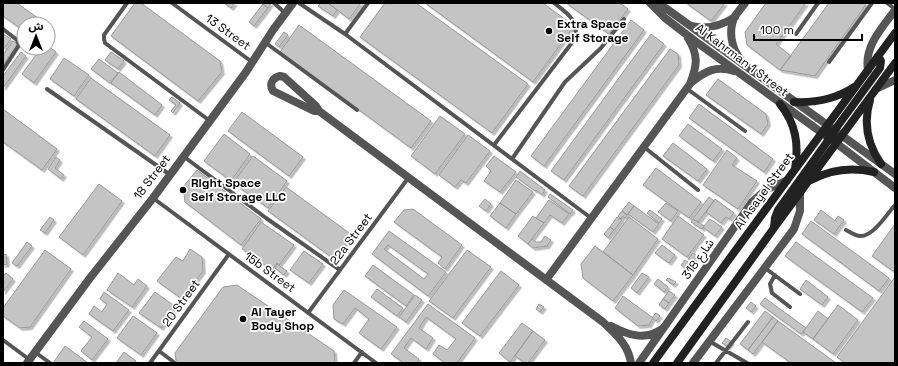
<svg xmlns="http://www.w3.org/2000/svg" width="898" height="366" viewBox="0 0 898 366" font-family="'Space Grotesk','Noto Sans Arabic',sans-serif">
<defs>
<filter id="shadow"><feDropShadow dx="2.5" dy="2.5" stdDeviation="0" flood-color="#0004"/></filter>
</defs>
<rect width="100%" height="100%" fill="#fff"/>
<path fill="#c4c4c4" stroke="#999" fill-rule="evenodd" filter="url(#shadow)" d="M3,3H17L46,24H24V31L3,16Z
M135,3H141L220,61L222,72L198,101L111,36Z
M224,3H235L231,8Z
M261,3H271L268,8Z
M321,3H328L337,10L333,16L318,6Z
M328,3H361L349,19Z
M385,3H416L528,84L492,133L360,37Z
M425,3H543L574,26L533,82Z
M566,3H620L628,9L609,34Z
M686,3H725L711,21Z
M766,3H806L776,44L791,56L780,70L747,45L745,32Z
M829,3H867L815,76L780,70Z
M263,4L268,8L254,26L249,22Z
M631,20L644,30L544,166L531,156Z
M299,25L431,121L411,148L280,52Z
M284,32L288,35L279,47L275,44Z
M3,34L11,39L3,50Z
M651,34L664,44L564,180L551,171Z
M13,41L18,44L3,65V55Z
M48,46L56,52L34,83L22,74L41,48H48Z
M670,49L678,54L679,65L583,196L569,186Z
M21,52L26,56L3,88V76Z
M111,52L124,61L118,69L105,60Z
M64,58L89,75L74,96L50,79Z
M99,59L118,73L110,83L91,69Z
M119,72L162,105L155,115L111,83Z
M91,78L170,135L155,156L76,99Z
M718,79L766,114L768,124L761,134L706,95Z
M172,97L180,103L173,113L171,111L176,105L169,100Z
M699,104L773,159L764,172L689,118Z
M3,109L57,149L42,170L3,142Z
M242,112L303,157L289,176L228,131Z
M440,116L465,134L435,174L411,156Z
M688,124L722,149L713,161L679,136Z
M224,134L250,154L231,181L204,161Z
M468,135L490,151L466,183L461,180L455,187L439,175Z
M673,143L707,169L698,181L663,156Z
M727,150L737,158L732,165L757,181L738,209L703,185Z
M253,156L287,181L268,208L233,183Z
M494,156L516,172L500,192L484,181L491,171L486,166Z
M56,157L60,160L55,168L64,175L61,179L48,169Z
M656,168L701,202L689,218L643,185Z
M197,170L261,219L241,245L185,202L183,187Z
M520,171L545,190L542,195L536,190L535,191L516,177Z
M516,180L533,192L516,214L500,203Z
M99,184L122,201L83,255L59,237Z
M286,187L352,235L334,259L268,211Z
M550,194L573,210L570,214L548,197Z
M709,197L714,201L698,222L693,219Z
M485,199L491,204L486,211L479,206Z
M715,199L734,213L729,219L726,217L721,223L706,212Z
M549,200L569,214L562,223L550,215L544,223L536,218Z
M629,202L634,206L627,215L622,211Z
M500,203L516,214L506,228L490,216Z
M666,203L678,211L671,221L658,212Z
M634,206L659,224L653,232L628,214Z
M413,209L462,245L445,269L438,263L442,257L394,222L404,210Z
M650,210L662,219L659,223L647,213Z
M821,210L835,221L838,216L844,220L834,234L814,220Z
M622,211L627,215L625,218L623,216L621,219L618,216Z
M533,216L544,223L528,244L518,236Z
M678,216L704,235L687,257L662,239Z
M50,217L54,220L45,233L40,230Z
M617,217L622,220L614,230L610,227Z
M629,217L658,239L633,275L603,252Z
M693,219L704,226L702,229L691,222Z
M710,219L722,227L715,236L703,227Z
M811,221L889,278L879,291L802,234Z
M261,222L294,245L279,265L277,263L272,270L242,249Z
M895,224V269L893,271L872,256Z
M610,227L614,230L608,238L604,234Z
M389,231L446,272L428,296L372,254ZM388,245L428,274L424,279L384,249Z
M545,236L551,240L547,246L533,248L528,244L532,239L536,242H541Z
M27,242L32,246L17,266L12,263Z
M796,242L873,298L862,312L785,256Z
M662,245L675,255L669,263L655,253Z
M595,246L633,275L613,301L583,278L581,264Z
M190,249L202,257L203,271L182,299L157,281L176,257L183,261Z
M45,250L71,269L30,327L20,328L3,316V308Z
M467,250L491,267L453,318L429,301Z
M304,251L323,264L309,283L290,270Z
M693,253L697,256L693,262L688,259Z
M6,254L7,264L3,265V255Z
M685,260L689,263L685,268L681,265Z
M277,264L287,271L284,275L275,268Z
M373,265L414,295L406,306L365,276Z
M501,271L519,285L480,336L462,323Z
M6,273L13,279L3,292V277Z
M118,273L134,285L138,279L147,286L132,307L107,290Z
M642,273L649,277L637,293L631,288Z
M895,277V363H845L837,357Z
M668,278L676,282L673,285L666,280Z
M658,279L668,287L664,292L654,284Z
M806,280L828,297L822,305L800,289Z
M237,285L334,351L335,363H179L176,360L175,353L223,287Z
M377,289L403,308L397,316L371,297Z
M344,290L397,327L381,349L359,333L369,319L355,308L343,324L334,319L333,305Z
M669,291L675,295L669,303L663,299Z
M104,292L129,310L113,331L89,314L94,306L102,312L107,304L100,299Z
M155,292L176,307L161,328L139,313Z
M415,295L422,300L406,322L399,317Z
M623,296L653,318L649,325L638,326L615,308Z
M765,298L806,328L801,334L760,304Z
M663,299L669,303L665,309L659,305Z
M751,302L756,306L751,312L746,308Z
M428,304L475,338L457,363H445L433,354L439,345L447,350L456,339L426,317L419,328L433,338L426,349L411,338L404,348L419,359L416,363H404L391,354Z
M539,304L544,307L540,312L536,309Z
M838,305L858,320L833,354L813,339Z
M765,311L773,317L748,350L740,344Z
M818,311L828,319L813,339L803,332Z
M656,313L660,316L656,321L652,318Z
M133,316L157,333L141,355L117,338Z
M773,317L778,321L753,354L748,350Z
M84,321L108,339L92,360L81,351L92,337L79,327Z
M778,321L836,363H791L762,342Z
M522,323L533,331L510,362L499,353Z
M533,331L545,340L528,363H525L515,356Z
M726,338L732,342L728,347L722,343Z
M65,346L88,363H53Z
M124,352L136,361L134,363H116Z"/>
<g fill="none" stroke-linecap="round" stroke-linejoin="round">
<path stroke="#555" stroke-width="4" d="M127,3L104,35V39L105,43L210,121
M172,3L252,62
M274,3L285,13
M299,3L345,34L591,218
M887,3L895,9
M3,29L17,40L19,45L3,70
M345,34L368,3
M796,34L818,3
M266,43L357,110
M829,62L872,3
M686,88L745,131
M47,89L169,174
M494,145L574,40C581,22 567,13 554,3
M644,147L698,190
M183,156L266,218L340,270
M512,159L565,82L601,48L624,19
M153,198L376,363
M846,230C850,232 856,236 860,236C873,237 887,214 895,205
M765,268L800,294
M775,275L770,284L772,293L790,307
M308,313L409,177
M3,340L30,360
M709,341L747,363
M159,351L175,363
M35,352L50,363
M150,363L229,254
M354,363L362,352
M716,363L748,322"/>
<path stroke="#555" stroke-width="8" d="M650,3L665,18L695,41L836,143L895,188
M656,3L667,9L895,174
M691,26C707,30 721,26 735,17
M741,60C731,48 728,30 735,16C738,12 742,7 745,3
M868,70C864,46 882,28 895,10
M280,76L284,77L316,106L319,111H314L273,91C269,84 272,78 280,76Z
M692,82C705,71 717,65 734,71
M876,89L895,80
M319,111L603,322C616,335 628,344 631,363
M546,280L690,84C697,66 699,56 688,38
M611,326C628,335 645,341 662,329
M27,363L90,278L153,198L246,72L273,30L293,3
M639,363L752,202L767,189L786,181
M693,363L794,229L800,211V192"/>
<path stroke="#222" stroke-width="8" d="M870,100C863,123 868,145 881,164
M794,102C816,103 836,99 854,87
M780,104C796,124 799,144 795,169
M834,140L833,137L834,131L880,68L881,61L878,56
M811,180C831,169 852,167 874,172
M774,227L775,218L778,210L827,142L829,135L827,126
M653,363L895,33
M677,363L774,228L895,63"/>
</g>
<g fill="#000" stroke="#fff" stroke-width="1.5">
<circle cx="549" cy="31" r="4"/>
<circle cx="183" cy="190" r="4"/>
<circle cx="243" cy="319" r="4"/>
</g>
<g text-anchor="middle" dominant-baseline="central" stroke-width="3.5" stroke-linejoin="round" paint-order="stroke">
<g font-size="12" font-weight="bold" fill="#000" stroke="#fff" text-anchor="start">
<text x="557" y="24">Extra Space<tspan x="557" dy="14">Self Storage</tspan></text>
<text x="191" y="183">Right Space<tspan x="191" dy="14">Self Storage LLC</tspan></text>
<text x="251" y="312">Al Tayer<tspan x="251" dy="14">Body Shop</tspan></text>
</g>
<g font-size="12" fill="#000" stroke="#fff">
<text transform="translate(228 32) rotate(36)">13 Street</text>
<text transform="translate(742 60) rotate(37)">Al Kahrman 1 Street</text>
<text transform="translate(152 177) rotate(-53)">18 Street</text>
<text transform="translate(764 191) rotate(-54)">Al Asayel Street</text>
<text transform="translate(351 239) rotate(-53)">22a Street</text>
<text transform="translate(698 259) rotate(-55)">شارع 318</text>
<text transform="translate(270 272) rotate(36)">15b Street</text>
<text transform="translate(181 303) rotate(-54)">20 Street</text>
</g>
</g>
<rect width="898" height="366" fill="none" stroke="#000000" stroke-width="8"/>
<g transform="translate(36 36)"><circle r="19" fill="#ffffff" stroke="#999999"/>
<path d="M0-3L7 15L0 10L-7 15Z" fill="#000000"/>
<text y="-6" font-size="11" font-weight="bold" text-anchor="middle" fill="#000000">ش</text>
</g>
<path d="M754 34v6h108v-6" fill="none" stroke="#000000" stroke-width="2"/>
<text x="760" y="34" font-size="12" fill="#000000" stroke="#ffffff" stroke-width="3" paint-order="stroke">100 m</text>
</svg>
